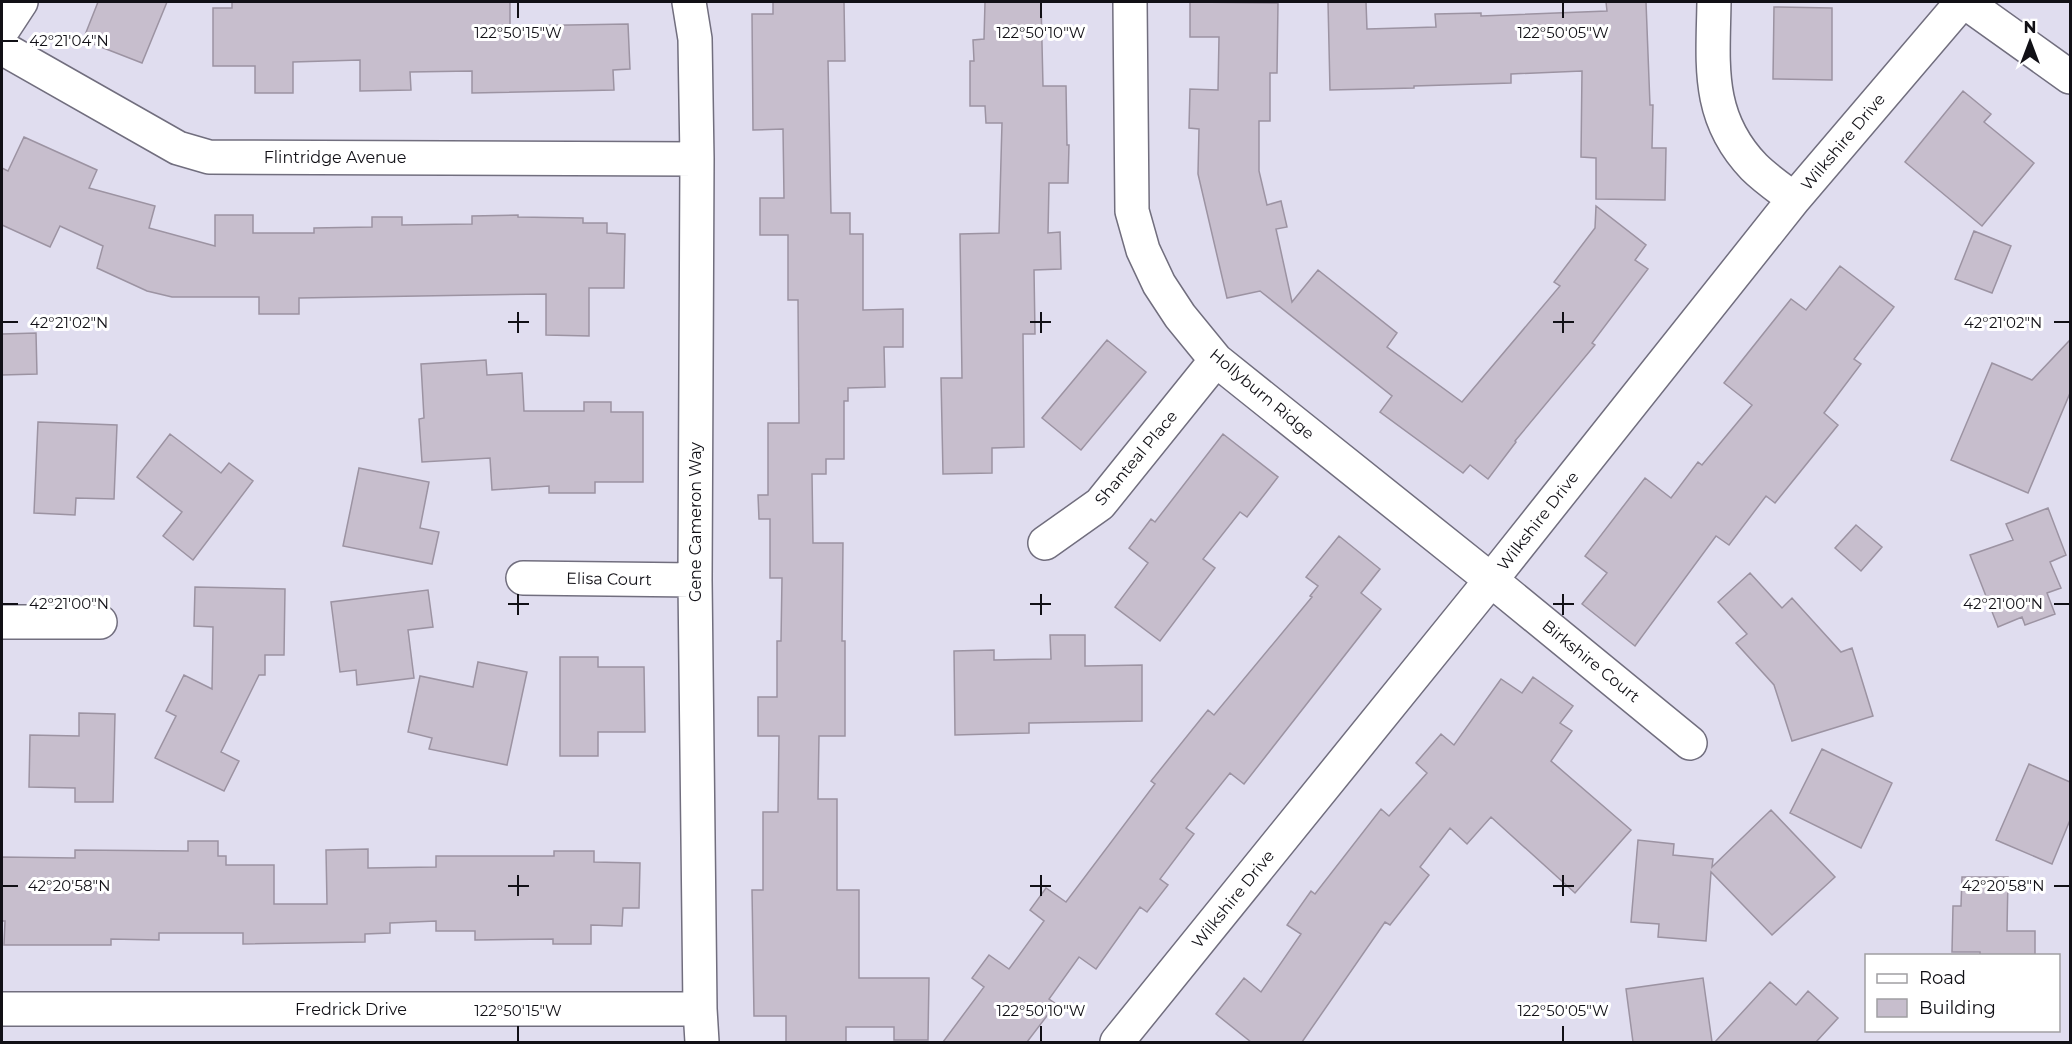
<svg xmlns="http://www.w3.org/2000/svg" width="2072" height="1044" viewBox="0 0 2072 1044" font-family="Montserrat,sans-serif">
<rect width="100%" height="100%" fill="#e0ddef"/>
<path fill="#c7becd" stroke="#9c93a2" stroke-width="1.5" d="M98,2H167L142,63L83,40Z
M232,2H510V26L628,24L630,69L613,70L614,90L472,93V71L410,72L411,90L360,91V60L293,62V93H255V66H213V8H232Z
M773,2H844L845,61H828L831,213H850V234H863V310L903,309V347H884L885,387L848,388V401H844V459H826V474H812L813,543H843L842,641H845V736H819L818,799H837V890H859V978H929L928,1040H894V1027H846V1042H786V1016H754L752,890H763V812H778L779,736H758V697H777V641H781L782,578H770V519H759L758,495H768V423H799L798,300H788V235H760V198H784L783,129L753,130L752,14H773Z
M985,2H1041L1043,86H1066L1067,145H1069L1068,183H1049L1048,233L1060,232L1061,269L1034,270L1035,334H1023L1024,447L992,448V473L943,474L941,378H962L960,234L999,233L1002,123H986L985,106H970V61H974L973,40L984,39Z
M1190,2L1278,3L1277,73H1270V121H1259V171L1267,205L1281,201L1287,227L1276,229L1292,302L1318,270L1397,333L1387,347L1462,402L1560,286L1554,282L1595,228L1596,206L1646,245L1635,260L1648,269L1592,343L1595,345L1515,441L1516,442L1488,479L1470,465L1463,473L1380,412L1392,396L1260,291L1227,298L1198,174L1199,129L1189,128L1190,89L1218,90L1219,37H1190Z
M1328,2H1366L1367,29L1436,27L1435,14L1481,13V16L1607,11L1606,2H1646L1650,105H1653L1652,148H1666L1665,200L1596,199V158L1581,157L1582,71L1511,74V83L1414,86V88L1330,90Z
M1774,7L1832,8V80L1773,79Z
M1963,91L1991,114L1984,122L2034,163L1982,226L1905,162Z
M24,137L97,170L89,188L155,206L149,228L215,246V215H253V233H314V228L372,227V217H402V225L472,224V216L518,215V217L583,218V223H607V233L625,234L624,288H589V336L546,335V294L299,298V314H259V297H172L147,291L97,268L103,246L60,226L50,247L2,225V168L8,171Z
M1974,231L2011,246L1992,293L1955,279Z
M1840,266L1894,307L1854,359L1861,364L1824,413L1838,425L1775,503L1766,496L1729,545L1716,536L1635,646L1582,604L1607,573L1585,556L1645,478L1671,498L1698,462L1702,465L1752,405L1724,383L1791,299L1806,310Z
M36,333L37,374L2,375V334Z
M1107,340L1146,372L1081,450L1042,418Z
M2070,340V393L2028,493L1951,460L1992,363L2032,380Z
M486,360L487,375L522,373L524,411H584V402H611V412H643V482H595V493H549V486L492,490L490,458L422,462L419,419L424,418L421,364Z
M38,422L117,425L114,499L76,498L75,515L34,513Z
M170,434L221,473L229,463L253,481L193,560L163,536L182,512L137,477Z
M1223,434L1278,477L1247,517L1240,512L1203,559L1215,568L1160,641L1115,607L1148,563L1129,548L1151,519L1155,522Z
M359,468L429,482L420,528L439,532L432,564L343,546Z
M2048,508L2066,555L2050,562L2061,588L2047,593L2055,614L2025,625L2022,617L1998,627L1970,555L2013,540L2006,524Z
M1856,525L1882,547L1861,571L1835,548Z
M1339,536L1380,569L1361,593L1381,609L1244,784L1230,773L1186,828L1194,834L1160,879L1168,885L1147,912L1140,907L1096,969L1079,957L1049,999L1056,1004L1027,1042H943L984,987L972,978L989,955L1009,969L1044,921L1030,910L1046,888L1066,902L1155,784L1151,781L1208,710L1214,715L1312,597L1310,596L1318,586L1306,577Z
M1750,573L1782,608L1792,598L1841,652L1852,648L1873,716L1792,741L1774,685L1736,643L1747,634L1718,602Z
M195,587L285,589L284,655H265V675H259L221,752L239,761L224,791L155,758L176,716L166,711L184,675L212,689L213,627L194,626Z
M428,590L433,627L408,630L414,678L357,685L356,670L340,672L331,602Z
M1050,635H1085V666L1142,665V721L1029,723V733L955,735L954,651L994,650V660L1051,659Z
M560,657H598V667H644L645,732H598V756H560Z
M478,662L527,672L507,765L429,749L432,738L408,732L420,676L473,687Z
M1533,677L1573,706L1560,723L1572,731L1551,761L1631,830L1575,893L1491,817L1467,844L1450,828L1420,867L1429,875L1390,925L1385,922L1302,1042H1251L1216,1014L1244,978L1261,992L1301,934L1287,925L1311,891L1315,894L1381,809L1389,816L1427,773L1416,763L1441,734L1454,745L1501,679L1522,693Z
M79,713L115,714L113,802H75V788L29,787L30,735L79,736Z
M1822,749L1892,783L1861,848L1790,813Z
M2029,764L2070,782V820L2052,864L1996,840Z
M1771,810L1835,877L1772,935L1711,872L1706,941L1658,937L1659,924L1631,922L1638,840L1674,844L1673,855L1713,859L1712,867Z
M188,841H218V856H226V865H274V904H327L326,850L368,849V868L436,867V856H554V851H594V862L640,863L639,908H623L622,926L591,925V944H553V939L475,940V931H436V921L390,923V933L365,934V942L243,944V933H159V940L111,939V945H4L5,921H2V857L75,858V850L188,851Z
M1962,877H2008L2007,931H2035V956H1980V952H1952L1953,906H1961Z
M1703,978L1712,1042H1633L1626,989Z
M1770,982L1796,1005L1808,991L1838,1018L1816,1042H1715Z"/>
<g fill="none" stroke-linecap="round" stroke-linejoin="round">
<defs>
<path id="minor" d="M689,2L695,39L697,159L695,580L700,1009L702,1042
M1130,2L1132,211L1143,250L1159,284L1180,316L1216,360L1491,580L1690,743
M1714,2C1713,65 1706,117 1754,167C1766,179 1781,189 1794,199
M1965,2L2070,77
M2,31L21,2
M2,48L178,148L209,157L697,159
M1045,543L1100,504L1216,360
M523,578L695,580
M2,622H100
M2,1009H700
M1117,1042L1491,580L1794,199L1962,2"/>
</defs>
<use href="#minor" stroke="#716e7e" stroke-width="36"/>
<use href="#minor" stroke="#fff" stroke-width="33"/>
</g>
<path fill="none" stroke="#111016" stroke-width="2" d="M518,3V18M1041,3V18M1563,3V18M3,41H18M518,312V333M1041,312V333M1563,312V333M3,322H18M508,322H529M1030,322H1051M1553,322H1574M2054,322H2069M518,594V615M1041,594V615M1563,594V615M3,604H18M508,604H529M1030,604H1051M1553,604H1574M2054,604H2069M518,875V896M1041,875V896M1563,875V896M3,886H18M508,886H529M1030,886H1051M1553,886H1574M2054,886H2069M518,1026V1041M1041,1026V1041M1563,1026V1041"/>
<g text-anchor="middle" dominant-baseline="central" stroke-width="6" stroke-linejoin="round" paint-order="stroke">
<g font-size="16" fill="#111016" stroke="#fff">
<text transform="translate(1843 142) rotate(-50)">Wilkshire Drive</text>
<text x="335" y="157">Flintridge Avenue</text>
<text transform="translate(1262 394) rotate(40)">Hollyburn Ridge</text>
<text transform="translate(1136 458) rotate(-50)">Shanteal Place</text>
<text transform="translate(1538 521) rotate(-52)">Wilkshire Drive</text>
<text transform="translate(695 522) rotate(-90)">Gene Cameron Way</text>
<text transform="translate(609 579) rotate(1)">Elisa Court</text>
<text transform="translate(1591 661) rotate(39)">Birkshire Court</text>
<text transform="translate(1233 899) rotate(-51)">Wilkshire Drive</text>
<text x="351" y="1009">Fredrick Drive</text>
</g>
</g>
<g font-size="15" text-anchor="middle" fill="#111016" stroke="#fff" stroke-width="6" stroke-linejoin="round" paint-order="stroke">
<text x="518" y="38">122°50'15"W</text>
<text x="1041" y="38">122°50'10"W</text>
<text x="1563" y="38">122°50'05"W</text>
<text x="69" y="46">42°21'04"N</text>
<text x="69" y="328">42°21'02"N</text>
<text x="2003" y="328">42°21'02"N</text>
<text x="69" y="609">42°21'00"N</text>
<text x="2003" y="609">42°21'00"N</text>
<text x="69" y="891">42°20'58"N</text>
<text x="2003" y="891">42°20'58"N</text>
<text x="518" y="1016">122°50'15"W</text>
<text x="1041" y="1016">122°50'10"W</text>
<text x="1563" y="1016">122°50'05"W</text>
</g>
<rect width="2072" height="1044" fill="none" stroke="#111016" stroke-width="6"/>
<rect x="1865" y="954" width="195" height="78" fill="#ffffff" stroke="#a09fa2" stroke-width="1.5"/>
<rect x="1877" y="974" width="30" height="9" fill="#ffffff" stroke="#a09fa2" stroke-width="1.5"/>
<text x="1919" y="984" font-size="18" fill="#111016">Road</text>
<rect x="1877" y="999" width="30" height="18" fill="#c7becd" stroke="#a09fa2" stroke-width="1.5"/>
<text x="1919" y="1014" font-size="18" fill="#111016">Building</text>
<g transform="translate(2030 42)" stroke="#ffffff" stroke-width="4.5" paint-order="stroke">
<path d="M0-4.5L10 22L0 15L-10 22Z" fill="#111016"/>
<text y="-9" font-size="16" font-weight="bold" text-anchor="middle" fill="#111016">N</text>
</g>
</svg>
